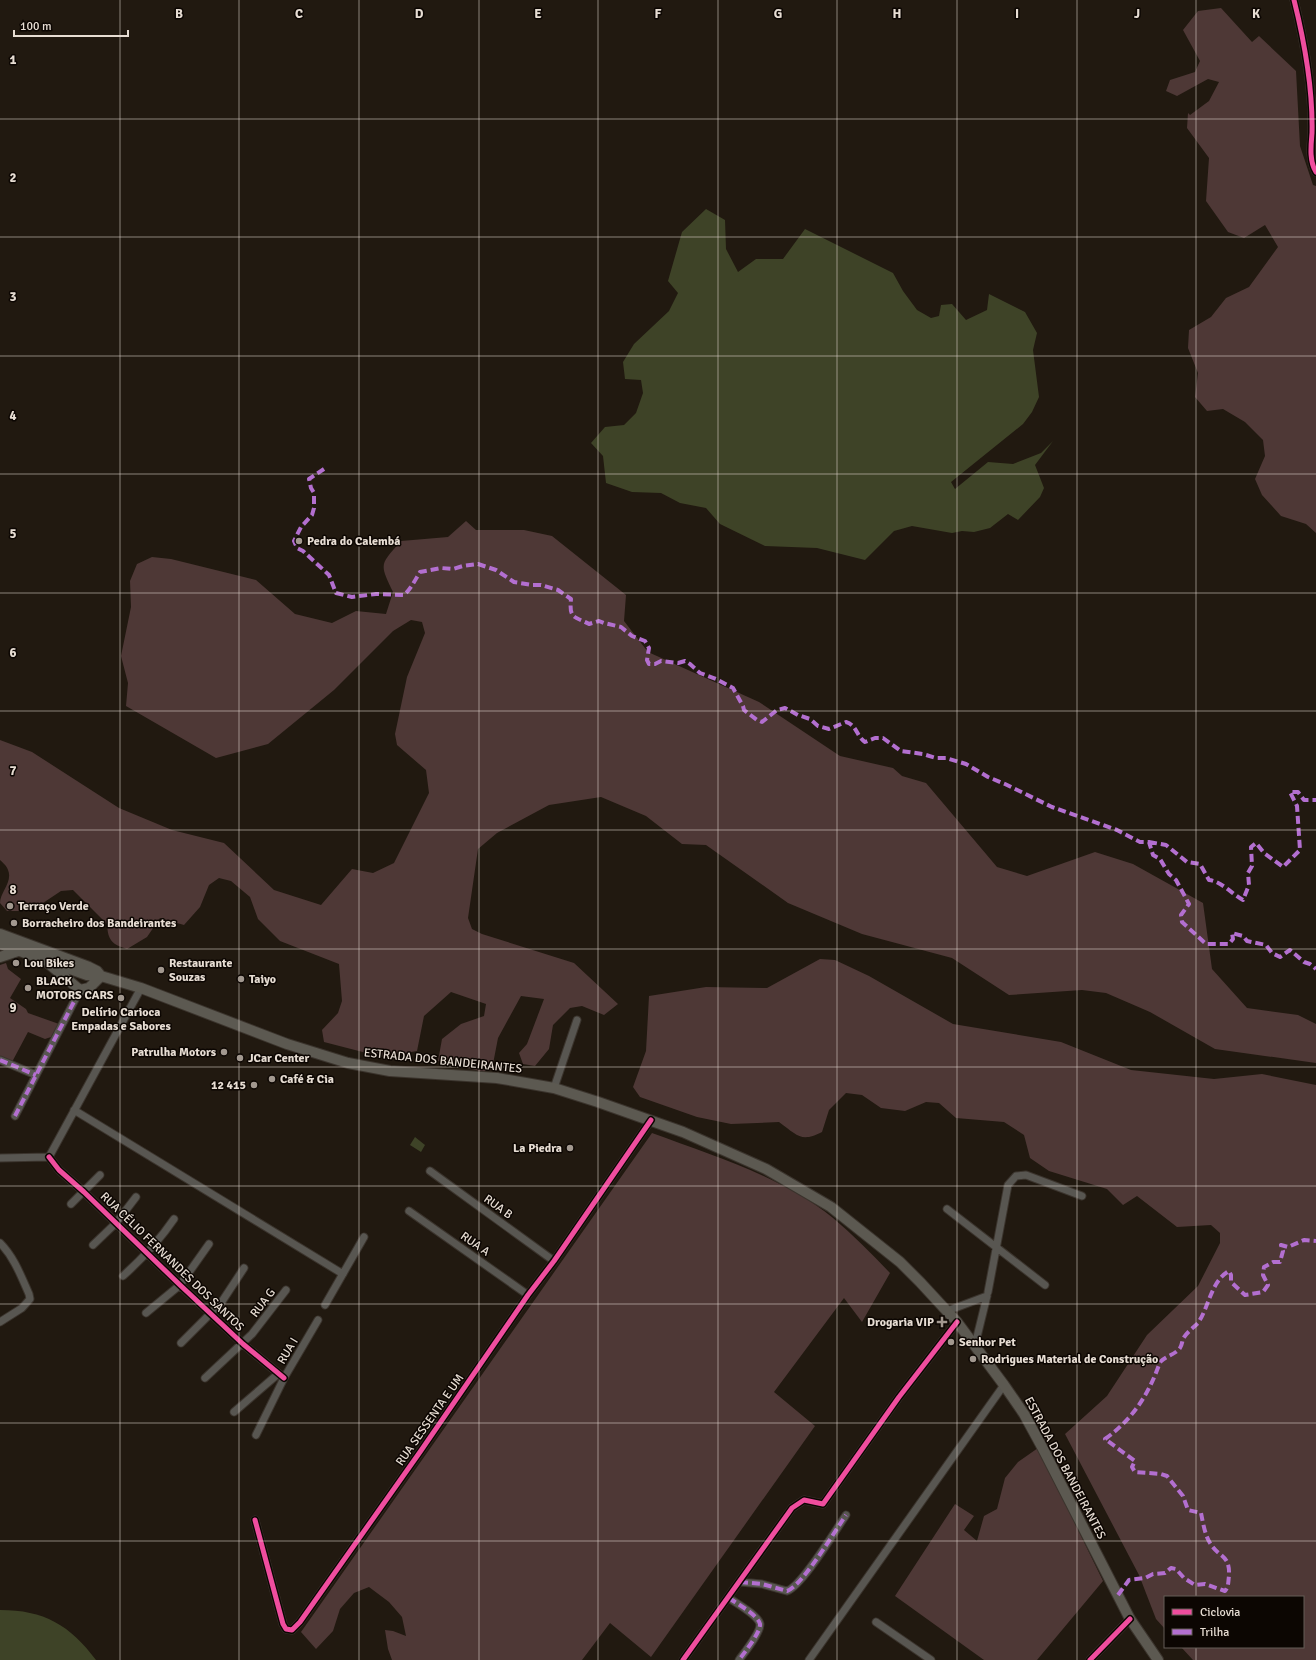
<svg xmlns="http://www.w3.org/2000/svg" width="1316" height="1660" viewBox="0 0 1316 1660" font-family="Signika,sans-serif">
<rect width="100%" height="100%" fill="#211910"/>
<path fill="#4e3836" d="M1221,8L1252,42L1259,36L1296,71L1300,146L1313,185L1316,186V533L1306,524L1281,516L1262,495L1255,479L1265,456L1263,440L1245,422L1223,409L1207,411L1195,397L1198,373L1188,348L1189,330L1211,317L1226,298L1249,287L1278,247L1265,225L1244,238L1228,232L1206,201L1209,158L1187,128L1188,113L1190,115L1209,101L1219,82L1208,79L1177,96L1166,91L1170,80L1195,72L1200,61L1183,30L1198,11Z
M466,521L476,530H524L552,536L626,595L624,621L648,652L759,702L840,756L893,768L902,776L926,783L997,867L1027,876L1095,852L1133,864L1203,903L1212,969L1247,1008L1298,1015L1316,1024V1063L1215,1049L1150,1012L1106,993L1082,990L1009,995L952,958L862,934L788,903L706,845L682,844L646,816L601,797L549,805L497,833L478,849L468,918L472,929L482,934L574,963L618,1004L604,1015L582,1006L570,1008L553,1025L549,1049L535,1066L523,1064L519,1053L527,1044L544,999L521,996L498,1038L493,1064L484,1072L438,1061L442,1039L461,1024L484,1016L486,1004L451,992L424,1016L417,1051L382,1057L324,1042L322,1030L338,1013L342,1001L339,964L280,941L258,919L250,897L231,881L219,878L209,885L200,907L184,925L160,918L147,937L127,949C112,944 108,941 107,924L73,890L61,891L31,911H7L0,903C0,892 13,882 8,870C7,866 2,862 0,860V740L32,752L119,808L172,830L224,843L274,890L321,905L352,869L373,873L394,863L429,793L426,770L397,745L395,734L407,677L425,633L422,622L411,620L393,631L334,690L268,744L216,758L126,706L128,683L121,656L131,607L130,581L137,564L152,557L171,559L256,580L295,614L332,623L356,611L386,614L393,592C379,563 380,565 401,541L448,537Z
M820,959L835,960L869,976L953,1024L1061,1042L1131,1070L1214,1079L1262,1074L1316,1085V1660H1193L1181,1647H1303V1597H1165V1629L1156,1619L1139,1575L1065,1434L1107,1396L1147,1335L1198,1286L1220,1243V1233L1211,1225L1177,1227L1137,1196L1123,1205L1107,1189L1049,1171L1030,1158L1024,1135L1004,1122L956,1118L939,1103L926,1102L905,1111L881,1108L862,1095L846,1093L829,1110L822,1132C801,1143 797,1135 779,1122L731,1124L697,1117L640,1097L633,1087L646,1051L649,996L706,987L767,988Z
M6,963L8,969L21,979L10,998L26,1009L28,1013L59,1024L51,1037L45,1039L28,1032L12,1062L0,1056V965Z
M652,1133C714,1156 781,1176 833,1218C853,1235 872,1254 890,1273L862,1322L844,1298L774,1392L815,1426L651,1657L610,1623L582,1660H392L388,1649L385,1630L393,1631L406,1636L402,1617L389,1602L369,1587L354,1593L340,1609L333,1631L316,1649L301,1632Z
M1038,1448L1103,1581L1037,1660H984L895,1596L955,1504L974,1516L964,1530L977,1541L984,1516L997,1509L1005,1478L1018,1462Z"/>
<path fill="#3e4327" d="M706,209L725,220L726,249L738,272L756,259H783L805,229L893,273L903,291L917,310L931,318L939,316L941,305L952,304L966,320L987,310L989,294L1025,312L1037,333L1033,350L1039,397L1032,412L1023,424L951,482L955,489L988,462L1013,464L1041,453L1053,441L1035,465L1044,488L1040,497L1018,520L1008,514L990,528L974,532L962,531L952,533L912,526L894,531L865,560L817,548L765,546L720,524L706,508L680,503L661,493L632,492L606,483L603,456L591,443L605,427L624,425L636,413L643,393L641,380L625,379L623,362L634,344L669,311L678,293L668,281L682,232Z
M415,1137L425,1145L421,1152L410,1145Z
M0,1610C44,1610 70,1625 96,1660H0Z"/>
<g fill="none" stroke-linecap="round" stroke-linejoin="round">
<defs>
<path id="street" d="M1294,0C1305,44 1313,88 1312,133C1311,145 1309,161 1316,172
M0,1060L36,1075
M554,1088L577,1020
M74,1110L343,1274
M15,1116L80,990
M49,1157L59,1170L84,1192L180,1285L243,1344L284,1378
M49,1157L141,988
M0,1158L49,1157
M430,1171L554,1261
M71,1204L100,1175
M947,1209L1045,1285
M409,1211L528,1295
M0,1243C14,1257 21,1276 29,1294L30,1299L22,1308L0,1322
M93,1245L116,1223L136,1197
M123,1276C143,1258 159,1241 174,1219
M988,1292L1008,1185L1016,1176L1026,1175L1082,1196
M325,1305L364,1237
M947,1311L987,1296
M146,1313L180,1285L209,1244
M181,1343L221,1303L244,1268
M975,1345L987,1296
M205,1378L252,1334L286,1290
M234,1412L278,1374
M256,1435L284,1378L318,1320
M255,1520L283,1624L286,1629L292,1630L300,1622L420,1452L528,1295L554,1261L651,1120
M740,1582L762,1584L787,1591C802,1586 835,1531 846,1515
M729,1598C736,1603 758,1615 760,1624C761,1632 744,1653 739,1660
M876,1622L931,1660
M683,1660L792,1508L804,1500L823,1504L899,1397L957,1322
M809,1660L1004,1385
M1090,1660L1130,1619"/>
<path id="secondary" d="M0,934L89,967L97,971L101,976
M0,944L87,975L101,976L141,988L287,1044L348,1063L390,1071L497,1078L554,1088L598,1102L683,1132L766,1169L831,1207L900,1262L920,1282L957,1322L1004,1385L1024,1414L1042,1447L1130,1619L1158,1660
M0,957L21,950
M49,964L80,990L89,988L101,976"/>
</defs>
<use href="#street" stroke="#3b342d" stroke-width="9"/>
<use href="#secondary" stroke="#3b342d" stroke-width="12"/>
<use href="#street" stroke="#585651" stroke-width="7"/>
<use href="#secondary" stroke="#5c5951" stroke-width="10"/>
<path stroke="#b36fd0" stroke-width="4" stroke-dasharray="8 4" stroke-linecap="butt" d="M324,469L309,479L311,488L314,493V508L312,515L301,527L294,541L297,548L303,551L329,575L336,593L352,597L376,594L404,595C411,589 415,580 420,572L441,568L453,569L463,566L478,564L496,570L514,582L532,585H541L558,590L571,599C569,619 574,616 589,624L599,621L604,623L621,627L632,636L645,641L649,648L647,660L649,664H655L661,661L678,663L685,661L690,664L700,673L716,679L733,688L743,706L744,710L757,720L762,722L777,710L785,708L798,715L810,719L818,726L829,729L846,722C857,725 856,736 865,742L875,738H883L901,751L923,754L936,758H946L966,764L988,777L1005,784L1052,807L1117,830L1140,842H1149L1153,855L1160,859L1169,874L1176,880L1189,904L1181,915L1182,922L1206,944H1229L1233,939L1232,933L1243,936L1247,941L1266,945L1272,953L1280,957L1290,950L1304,962L1310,964L1316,969
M1149,842L1166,845L1187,862L1200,864L1209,880C1221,881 1232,894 1243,900L1249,885L1248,873L1252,866L1251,847L1256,843L1264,853L1283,867L1300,850L1297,806L1290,792H1298L1304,800H1316
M0,1060L36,1075
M15,1116L80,990
M740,1582L762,1584L787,1591C802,1586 835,1531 846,1515
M1118,1595L1129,1580L1145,1578L1153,1574L1165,1573L1171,1568L1176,1569L1184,1578L1195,1585L1205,1584L1225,1591C1229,1586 1228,1582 1229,1576C1230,1554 1220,1559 1210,1543C1205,1535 1203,1523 1201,1513L1188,1510L1183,1496L1167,1476L1161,1474L1135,1472L1132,1467L1135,1461L1105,1439C1133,1419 1149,1394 1160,1362C1166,1356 1176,1354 1180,1348C1182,1345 1182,1342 1183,1339C1186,1333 1193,1328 1198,1323C1209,1307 1211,1281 1229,1271L1231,1275V1282L1245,1295L1263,1292L1268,1285L1263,1275L1264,1267L1273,1262H1280L1283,1251L1281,1245L1288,1247L1304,1240L1316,1241
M729,1598C736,1603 758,1615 760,1624C761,1632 744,1653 739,1660"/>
<defs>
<path id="cycleway" d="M1294,0C1305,44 1313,88 1312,133C1311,145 1309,161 1316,172
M49,1157L59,1170L84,1192L180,1285L243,1344L284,1378
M255,1520L283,1624L286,1629L292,1630L300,1622L420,1452L528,1295L554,1261L651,1120
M683,1660L792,1508L804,1500L823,1504L899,1397L957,1322
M1090,1660L1130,1619"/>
</defs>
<use href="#cycleway" stroke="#0c0602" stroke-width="8"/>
<use href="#cycleway" stroke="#ef4d9e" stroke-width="5"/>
</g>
<path fill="none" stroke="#e7ddd3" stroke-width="1" stroke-opacity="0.55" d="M120,0V1660M239,0V1660M359,0V1660M479,0V1660M598,0V1660M718,0V1660M837,0V1660M957,0V1660M1077,0V1660M1196,0V1597M0,119H1316M0,237H1316M0,356H1316M0,474H1316M0,593H1316M0,711H1316M0,830H1316M0,949H1316M0,1067H1316M0,1186H1316M0,1304H1316M0,1423H1316M0,1541H1316M1196,1647V1660"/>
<g fill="#a2988f" stroke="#0c0602" stroke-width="1.5">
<circle cx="299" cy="541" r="4"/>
<circle cx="10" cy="906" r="4"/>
<circle cx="14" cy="923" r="4"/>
<circle cx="16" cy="963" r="4"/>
<circle cx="161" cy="970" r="4"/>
<circle cx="241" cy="979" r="4"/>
<circle cx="28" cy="988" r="4"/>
<circle cx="121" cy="998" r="4"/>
<circle cx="224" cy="1052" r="4"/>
<circle cx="240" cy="1058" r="4"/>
<circle cx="272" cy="1079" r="4"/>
<circle cx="254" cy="1085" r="4"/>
<circle cx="570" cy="1148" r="4"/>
<path d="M940 1316h4v4h4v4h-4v4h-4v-4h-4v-4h4z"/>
<circle cx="951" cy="1342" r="4"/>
<circle cx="973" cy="1359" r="4"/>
</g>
<g text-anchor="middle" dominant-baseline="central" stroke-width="3" stroke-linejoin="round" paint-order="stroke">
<g font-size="12" font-weight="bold" fill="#e7ddd3" stroke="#0c0602" text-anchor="start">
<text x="307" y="541">Pedra do Calembá</text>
<text x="18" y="906">Terraço Verde</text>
<text x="22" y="923">Borracheiro dos Bandeirantes</text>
<text x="24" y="963">Lou Bikes</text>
<text x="169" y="963">Restaurante<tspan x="169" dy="14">Souzas</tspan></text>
<text x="249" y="979">Taiyo</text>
<text x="36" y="981">BLACK<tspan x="36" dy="14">MOTORS CARS</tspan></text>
<text x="121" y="1012" text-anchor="middle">Delírio Carioca<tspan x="121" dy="14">Empadas e Sabores</tspan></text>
<text x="216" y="1052" text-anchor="end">Patrulha Motors</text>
<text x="248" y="1058">JCar Center</text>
<text x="280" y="1079">Café &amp; Cia</text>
<text x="246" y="1085" text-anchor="end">12 415</text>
<text x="562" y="1148" text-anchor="end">La Piedra</text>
<text x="934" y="1322" text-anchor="end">Drogaria VIP</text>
<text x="959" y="1342">Senhor Pet</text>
<text x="981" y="1359">Rodrigues Material de Construção</text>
</g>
<g font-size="12" fill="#e7ddd3" stroke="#0c0602">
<text transform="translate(443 1061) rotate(6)">ESTRADA DOS BANDEIRANTES</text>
<text transform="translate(498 1207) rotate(36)">RUA B</text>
<text transform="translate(475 1244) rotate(35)">RUA A</text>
<text transform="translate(172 1262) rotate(44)">RUA CÉLIO FERNANDES DOS SANTOS</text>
<text transform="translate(263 1303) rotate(-53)">RUA G</text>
<text transform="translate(288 1351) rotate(-59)">RUA I</text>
<text transform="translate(430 1420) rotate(-55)">RUA SESSENTA E UM</text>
<text transform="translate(1065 1468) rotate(62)">ESTRADA DOS BANDEIRANTES</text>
</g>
</g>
<g font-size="13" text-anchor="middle" font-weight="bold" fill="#e7ddd3" stroke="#0c0602" stroke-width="3" stroke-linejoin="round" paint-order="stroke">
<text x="179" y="18">B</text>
<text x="299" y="18">C</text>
<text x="419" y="18">D</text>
<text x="538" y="18">E</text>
<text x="658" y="18">F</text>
<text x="778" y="18">G</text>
<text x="897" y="18">H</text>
<text x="1017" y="18">I</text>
<text x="1137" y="18">J</text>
<text x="1256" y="18">K</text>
<text x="13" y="64">1</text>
<text x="13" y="182">2</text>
<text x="13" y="301">3</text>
<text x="13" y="420">4</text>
<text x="13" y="538">5</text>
<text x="13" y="657">6</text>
<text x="13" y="775">7</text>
<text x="13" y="894">8</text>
<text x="13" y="1012">9</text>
</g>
<rect x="1164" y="1596" width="140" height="52" fill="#0c0602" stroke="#645c56"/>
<rect x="1172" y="1609" width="20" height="6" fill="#ef4d9e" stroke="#645c56"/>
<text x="1200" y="1616" font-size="12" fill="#e7ddd3">Ciclovia</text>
<rect x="1172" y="1629" width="20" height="6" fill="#b36fd0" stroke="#645c56"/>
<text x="1200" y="1636" font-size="12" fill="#e7ddd3">Trilha</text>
<path d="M14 30v6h114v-6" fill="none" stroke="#e7ddd3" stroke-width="2"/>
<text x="20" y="30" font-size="12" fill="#e7ddd3" stroke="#0c0602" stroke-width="3" paint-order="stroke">100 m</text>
</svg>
